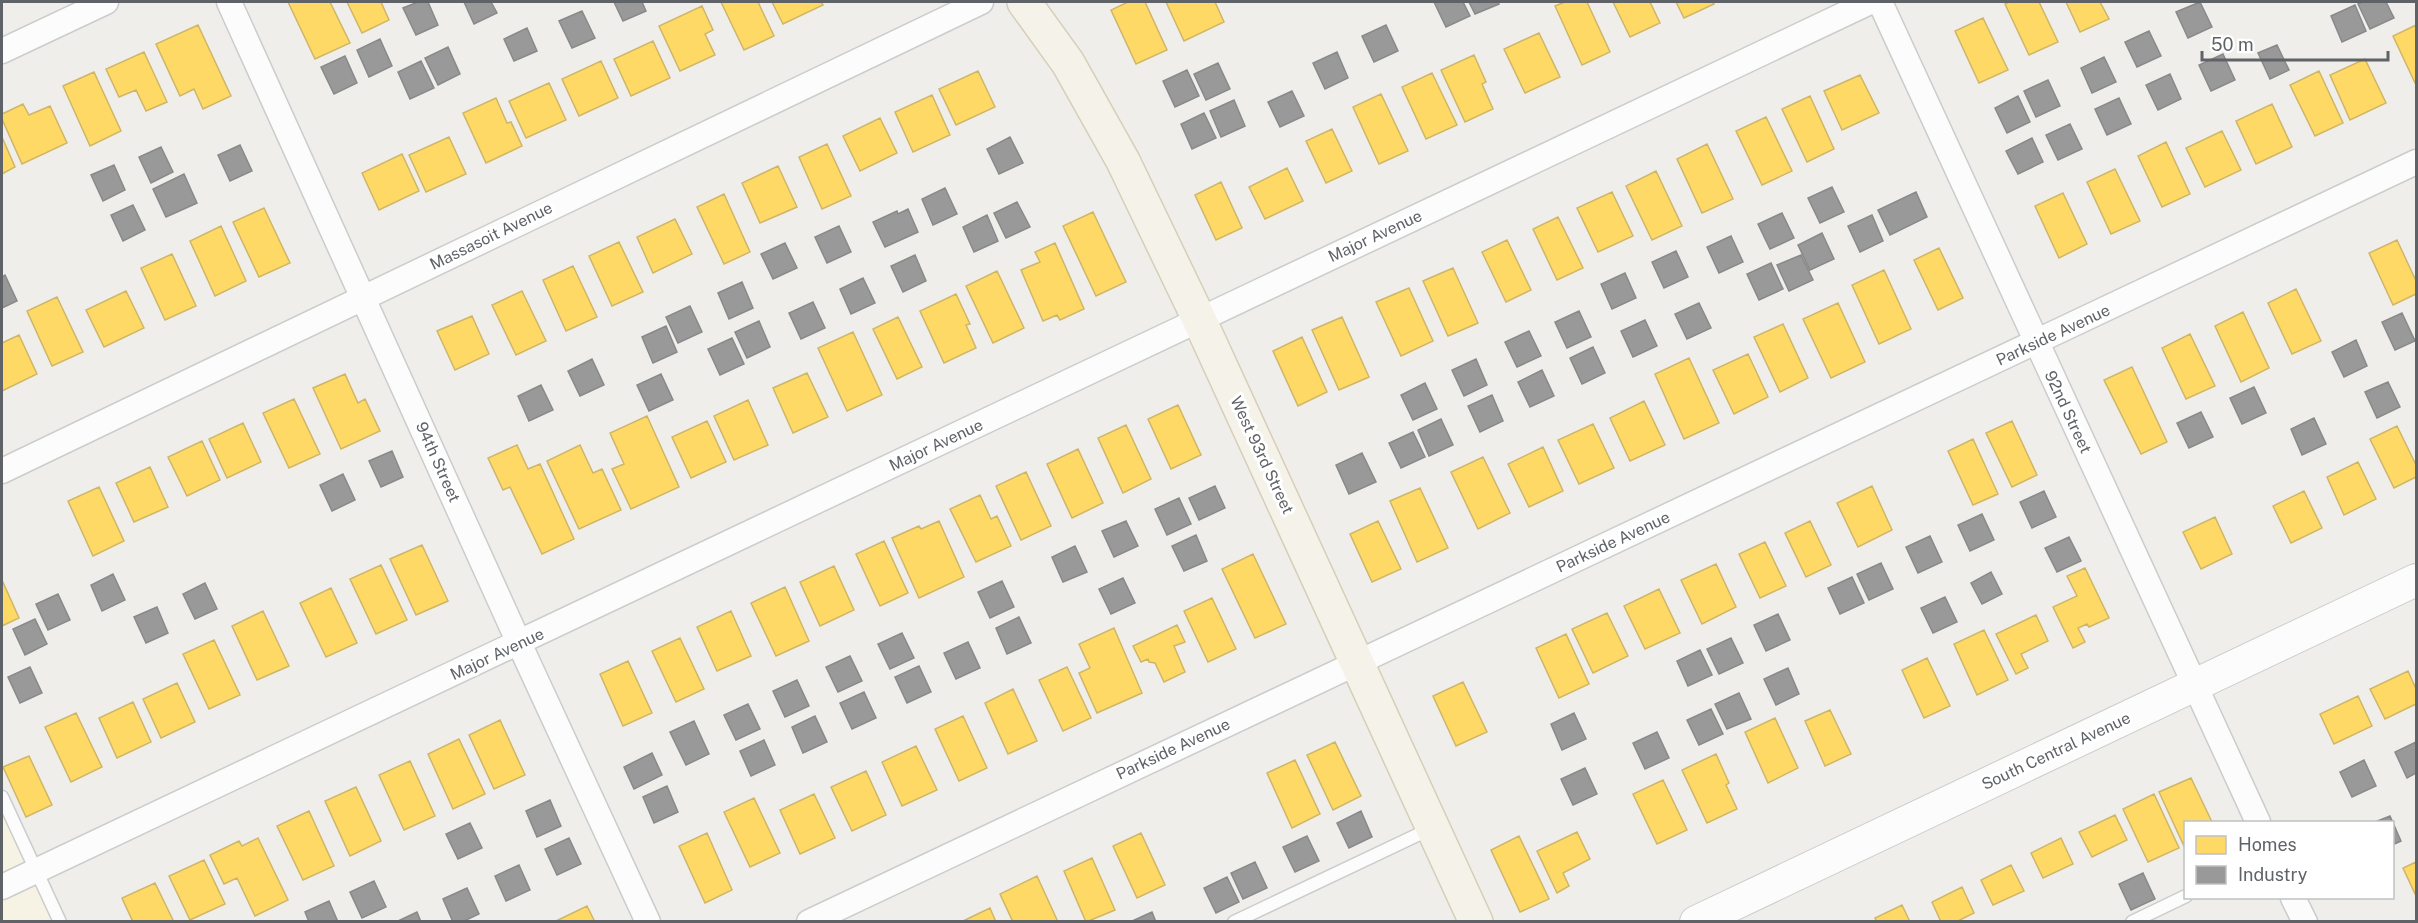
<svg xmlns="http://www.w3.org/2000/svg" width="2418" height="923" viewBox="0 0 2418 923" font-family="'Public Sans',sans-serif">
<rect width="100%" height="100%" fill="#efeeea"/>
<path fill="#f7f3e4" d="M2,796L59,921H2Z"/>
<path fill="#ffd966" stroke="#cfb667" stroke-width="1.5" d="M288,2H330L350,43L315,59Z
M347,2H381L389,20L362,33Z
M721,2H758L774,36L744,50Z
M772,2H821L823,5L783,24Z
M1128,2H1145L1167,50L1136,64L1111,10Z
M1166,2H1215L1224,22L1184,41Z
M1565,2H1587L1610,52L1582,65L1555,6Z
M1613,2H1650L1660,23L1630,37Z
M1676,2H1712L1714,4L1684,18Z
M2009,2H2039L2058,42L2029,55L2005,4Z
M2066,2H2100L2109,19L2080,32Z
M702,6L713,30L705,34L715,55L680,71L659,26Z
M1983,18L2008,70L1979,83L1955,31Z
M198,25L231,96L203,109L194,89L180,96L156,44Z
M2416,25V85L2393,36Z
M1539,33L1560,77L1525,93L1504,49Z
M653,41L670,78L631,96L614,59Z
M144,52L167,102L146,111L136,90L119,97L106,69Z
M1474,55L1486,82L1482,84L1493,109L1465,122L1441,70Z
M2365,59L2386,103L2350,120L2330,75Z
M601,61L618,98L579,116L562,79Z
M978,71L995,107L956,125L939,89Z
M2319,71L2343,123L2315,136L2290,85Z
M94,72L121,131L90,146L63,86Z
M1432,73L1457,125L1426,139L1402,87Z
M1860,75L1879,113L1842,130L1824,91Z
M549,83L566,120L526,138L509,101Z
M1381,94L1408,151L1379,164L1353,107Z
M932,95L950,135L913,152L895,112Z
M1810,96L1834,149L1807,162L1782,109Z
M496,98L507,123L511,122L522,146L486,163L463,113Z
M23,104L29,115L50,106L67,143L22,164L2,119V114Z
M2272,104L2292,147L2256,164L2236,121Z
M1766,117L1792,171L1762,185L1736,131Z
M880,118L897,153L860,171L843,136Z
M1332,129L1352,171L1326,183L1306,141Z
M2222,131L2241,170L2205,187L2186,148Z
M2,137L15,167L2,174Z
M449,137L466,174L426,192L409,155Z
M2166,142L2190,194L2162,207L2138,156Z
M827,144L851,196L822,209L799,157Z
M1707,144L1733,199L1702,213L1677,159Z
M402,154L419,191L379,210L362,173Z
M778,166L797,207L760,223L742,183Z
M1287,168L1303,201L1265,219L1249,187Z
M2115,169L2140,221L2111,234L2087,182Z
M1656,171L1682,226L1652,240L1626,186Z
M1221,182L1242,228L1216,240L1195,195Z
M1612,192L1633,236L1598,252L1577,208Z
M2063,193L2087,244L2059,258L2035,206Z
M724,194L750,252L724,264L697,207Z
M264,208L290,263L259,277L233,222Z
M1093,212L1126,282L1096,296L1063,226Z
M1558,217L1583,268L1557,280L1533,229Z
M675,219L692,254L653,273L637,237Z
M221,226L246,281L215,296L190,241Z
M1507,240L1531,290L1506,302L1482,252Z
M2397,240L2416,281V294L2393,305L2369,253Z
M619,242L643,292L612,306L589,256Z
M1055,243L1084,309L1060,320L1057,315L1043,321L1021,270L1040,262L1035,252Z
M1939,248L1963,298L1938,310L1914,260Z
M172,254L196,306L165,320L141,268Z
M573,266L597,317L566,331L543,280Z
M1453,268L1478,323L1448,336L1423,281Z
M1884,270L1911,329L1879,344L1852,285Z
M997,271L1024,328L993,343L966,286Z
M1409,288L1433,341L1401,356L1376,302Z
M2296,289L2321,341L2292,354L2268,303Z
M126,291L144,328L104,347L86,310Z
M522,291L546,341L516,355L492,305Z
M956,294L970,324L966,325L976,348L944,363L920,311Z
M57,297L83,352L52,366L27,311Z
M1838,303L1865,362L1831,378L1803,319Z
M2243,312L2269,368L2241,382L2215,326Z
M472,316L489,354L455,370L437,331Z
M898,317L922,367L897,379L873,329Z
M1342,317L1369,377L1339,390L1312,330Z
M1783,324L1808,378L1780,392L1754,337Z
M853,332L882,395L847,411L818,348Z
M2190,334L2215,386L2186,399L2162,348Z
M19,335L37,374L2,391V343Z
M1302,337L1327,392L1298,406L1273,351Z
M1748,354L1768,397L1734,414L1713,370Z
M1689,358L1719,423L1684,439L1655,374Z
M2132,367L2167,442L2141,454L2104,380Z
M807,373L828,417L793,433L773,388Z
M345,374L358,403L365,399L380,431L341,449L313,388Z
M294,399L320,454L289,468L263,413Z
M748,400L768,445L734,460L714,416Z
M1644,401L1665,445L1630,461L1610,418Z
M1178,405L1201,455L1171,469L1148,419Z
M647,416L679,487L631,509L612,469L624,464L610,433Z
M707,421L726,462L691,478L672,437Z
M2012,421L2037,475L2012,487L1986,433Z
M243,423L261,462L227,478L209,439Z
M1593,424L1614,468L1579,484L1558,440Z
M1126,425L1151,479L1123,493L1098,438Z
M2397,426L2416,465V477L2394,488L2370,439Z
M1973,439L1998,494L1973,505L1948,451Z
M202,441L220,480L187,496L168,457Z
M517,445L528,469L540,464L574,539L542,554L510,487L503,490L488,458Z
M580,445L593,473L602,469L621,510L579,529L547,461Z
M1543,447L1563,491L1529,507L1508,464Z
M1078,449L1103,503L1072,518L1047,464Z
M1483,457L1510,513L1478,529L1451,472Z
M2358,462L2376,499L2344,515L2327,477Z
M150,467L168,507L134,522L116,483Z
M1026,472L1051,526L1021,540L996,486Z
M1872,486L1892,530L1858,547L1837,503Z
M99,487L124,541L93,556L68,501Z
M1420,488L1448,548L1417,562L1390,501Z
M2304,491L2322,528L2291,543L2273,506Z
M980,495L991,519L997,516L1011,546L976,562L950,509Z
M2215,517L2232,554L2201,569L2183,532Z
M939,521L964,577L919,598L892,538L919,526L921,529Z
M1378,521L1401,569L1372,582L1350,534Z
M1810,521L1831,565L1806,577L1785,533Z
M884,541L908,593L880,606L856,554Z
M1765,542L1786,586L1760,598L1739,554Z
M422,545L448,601L416,615L390,559Z
M1253,554L1286,624L1255,638L1222,569Z
M1716,564L1736,607L1702,624L1681,580Z
M381,565L407,620L376,634L350,579Z
M834,566L854,610L820,626L800,582Z
M2085,568L2109,618L2089,627L2087,624L2078,628L2085,642L2073,648L2053,607L2077,596L2067,576Z
M2,580L19,618L2,626Z
M785,587L809,641L776,656L751,603Z
M331,588L357,643L326,657L300,603Z
M1659,589L1680,633L1645,649L1624,606Z
M1212,598L1236,649L1208,662L1184,611Z
M263,611L289,666L257,680L232,626Z
M731,611L751,656L717,671L697,627Z
M1607,613L1628,656L1593,673L1572,629Z
M2036,615L2048,641L2021,654L2028,668L2016,674L1996,634Z
M1177,625L1185,642L1174,646L1185,672L1164,682L1155,663L1149,662L1148,659L1141,662L1133,646Z
M1114,628L1142,693L1097,713L1079,673L1090,668L1079,644Z
M1984,630L2008,680L1977,695L1954,644Z
M1566,634L1589,684L1559,698L1536,648Z
M680,638L704,689L676,702L652,651Z
M214,640L240,695L209,709L183,654Z
M1927,658L1950,706L1924,718L1902,670Z
M628,661L652,713L623,726L600,674Z
M1067,667L1091,718L1063,731L1039,680Z
M2408,671L2416,689V704L2385,719L2370,689Z
M1463,682L1487,732L1456,746L1433,696Z
M177,683L195,722L161,738L143,699Z
M1013,689L1037,741L1008,754L985,703Z
M2358,696L2372,726L2334,744L2320,714Z
M133,702L151,742L117,758L99,718Z
M1830,710L1851,754L1825,766L1805,721Z
M76,713L102,767L71,782L45,727Z
M963,716L987,768L959,781L935,729Z
M1775,718L1798,768L1768,783L1745,732Z
M500,720L525,775L494,789L469,735Z
M459,739L485,794L453,809L428,754Z
M1335,742L1361,796L1333,810L1307,755Z
M916,746L937,790L902,806L882,762Z
M1716,754L1729,783L1726,785L1737,809L1707,823L1682,770Z
M29,756L52,805L26,817L3,767Z
M1295,760L1320,814L1292,828L1267,773Z
M410,761L435,816L404,830L379,775Z
M866,771L886,815L852,831L831,787Z
M2191,778L2212,822H2186L2184,846L2159,792Z
M1663,780L1687,830L1657,844L1633,794Z
M356,787L381,841L350,856L325,801Z
M814,794L835,838L800,854L780,810Z
M2154,794L2179,848L2148,862L2123,809Z
M754,798L780,853L750,867L724,812Z
M309,811L334,866L303,880L277,826Z
M2115,815L2127,840L2092,857L2079,832Z
M1577,832L1590,859L1563,873L1569,886L1557,893L1537,851Z
M707,833L732,890L705,903L679,846Z
M1141,833L1165,885L1137,898L1113,846Z
M1519,836L1549,899L1520,912L1491,850Z
M258,838L288,900L255,916L237,878L224,884L210,855L239,841L242,846Z
M2061,838L2073,864L2043,878L2031,853Z
M1092,858L1115,910L1086,922L1064,871Z
M204,860L225,904L190,920L169,876Z
M2416,862V896L2403,868Z
M2011,865L2024,891L1993,905L1981,880Z
M1037,876L1058,922H1013L1000,894Z
M155,883L174,922H133L122,898Z
M1962,887L1974,913L1956,922H1941L1932,902Z
M1902,905L1910,922H1877L1875,918Z
M587,906L595,922H554Z
M990,908L996,922H961Z"/>
<path fill="#999" stroke="#88898a" stroke-width="1.5" d="M418,2H428L438,25L416,35L403,8Z
M464,2H491L497,13L474,24Z
M614,2H642L646,11L623,21Z
M1434,2H1463L1470,16L1446,27Z
M1469,2H1498L1499,4L1475,14Z
M2200,2L2212,27L2188,38L2176,12Z
M2363,2H2386L2394,18L2370,29L2358,4Z
M2355,5L2366,31L2342,42L2331,16Z
M582,11L595,38L572,48L559,21Z
M1386,25L1398,51L1374,62L1362,36Z
M527,28L537,51L514,61L504,39Z
M2149,31L2161,56L2137,67L2125,42Z
M380,39L392,66L369,77L357,50Z
M2277,45L2289,70L2270,79L2258,53Z
M448,47L460,74L438,85L425,58Z
M1337,52L1348,78L1325,89L1313,63Z
M2223,54L2235,80L2211,91L2199,65Z
M345,56L357,83L334,94L321,67Z
M2104,57L2116,82L2092,93L2081,68Z
M421,61L434,88L410,99L398,72Z
M1218,63L1230,89L1206,100L1194,74Z
M1187,70L1199,96L1175,107L1163,81Z
M2170,74L2181,99L2158,110L2146,85Z
M2048,80L2060,106L2036,117L2024,91Z
M1292,91L1304,116L1280,127L1268,102Z
M2018,96L2030,122L2007,133L1995,108Z
M2119,98L2131,124L2107,135L2095,109Z
M1234,100L1245,126L1221,137L1210,111Z
M1204,113L1216,138L1192,149L1181,124Z
M2070,124L2082,149L2058,160L2046,135Z
M1010,137L1023,163L999,174L987,149Z
M2032,138L2043,162L2018,174L2006,151Z
M240,145L252,171L230,181L218,155Z
M161,147L173,172L151,183L139,157Z
M114,165L125,190L103,201L91,175Z
M184,174L197,203L166,217L153,189Z
M1832,187L1844,212L1820,223L1808,198Z
M945,188L957,214L933,225L922,199Z
M1916,192L1927,217L1890,235L1878,210Z
M1017,202L1030,227L1006,238L994,213Z
M133,205L145,230L123,241L111,215Z
M908,209L918,232L885,247L873,222L897,211L898,214Z
M1782,213L1794,238L1770,249L1758,224Z
M987,215L998,241L974,252L963,227Z
M1872,215L1883,241L1860,252L1848,226Z
M839,226L851,252L827,263L815,237Z
M1822,233L1834,259L1810,270L1798,245Z
M1731,236L1743,262L1719,273L1707,247Z
M785,243L797,268L773,279L761,254Z
M1676,251L1688,277L1664,288L1652,262Z
M915,255L926,281L903,292L891,266Z
M1801,255L1813,280L1789,291L1777,265Z
M1771,263L1783,289L1759,300L1747,274Z
M1625,273L1636,298L1612,309L1601,284Z
M5,275L17,301L2,308V277Z
M863,278L875,303L851,314L840,289Z
M742,282L753,308L729,319L718,293Z
M813,302L825,328L801,339L789,313Z
M1699,303L1711,328L1687,339L1675,314Z
M690,306L702,332L678,343L666,317Z
M1579,311L1591,337L1567,348L1555,322Z
M2402,313L2415,341L2395,350L2382,322Z
M1645,320L1657,346L1633,357L1621,331Z
M759,321L770,347L747,358L735,332Z
M666,326L677,352L653,363L642,337Z
M1529,331L1541,356L1517,367L1505,342Z
M732,338L744,364L720,375L708,349Z
M2356,340L2367,366L2344,377L2332,352Z
M1593,347L1605,373L1582,384L1570,358Z
M592,359L604,385L580,396L568,371Z
M1476,359L1487,385L1464,396L1452,370Z
M1542,370L1554,396L1530,407L1518,382Z
M661,374L673,400L649,411L637,385Z
M2388,382L2400,407L2377,418L2365,392Z
M1425,383L1437,409L1413,420L1401,395Z
M541,385L553,410L529,421L518,396Z
M2254,387L2266,413L2242,424L2230,398Z
M1492,395L1503,421L1480,432L1468,406Z
M2201,412L2213,437L2189,448L2177,423Z
M2314,418L2326,444L2302,455L2291,429Z
M1441,419L1453,445L1429,456L1418,430Z
M1413,432L1425,457L1401,468L1389,443Z
M392,451L403,477L381,487L369,461Z
M1362,453L1376,482L1349,494L1336,465Z
M343,474L355,500L332,511L320,485Z
M1215,486L1225,508L1199,520L1189,498Z
M2044,491L2056,517L2032,528L2020,502Z
M1179,498L1191,524L1167,535L1155,509Z
M1982,514L1994,540L1970,551L1958,525Z
M1126,521L1138,546L1114,557L1102,531Z
M1196,535L1207,561L1184,571L1172,546Z
M1930,536L1942,562L1918,573L1906,547Z
M2069,537L2081,561L2057,572L2045,548Z
M1075,546L1087,572L1063,582L1052,557Z
M1881,563L1893,589L1869,600L1857,574Z
M1991,572L2002,594L1982,604L1971,583Z
M113,574L125,600L102,611L91,585Z
M1852,577L1864,603L1840,614L1828,588Z
M1123,578L1135,603L1111,614L1099,589Z
M1002,581L1014,607L990,618L978,592Z
M205,583L217,609L195,619L183,594Z
M58,594L70,620L48,630L36,604Z
M1945,597L1957,622L1933,633L1921,608Z
M157,607L168,633L146,643L134,617Z
M1778,614L1790,640L1766,651L1754,625Z
M1019,617L1031,643L1007,654L996,628Z
M35,619L47,644L25,655L13,629Z
M902,633L914,658L890,669L878,644Z
M1731,638L1743,663L1719,674L1707,649Z
M968,642L980,668L956,679L944,653Z
M1700,650L1712,675L1688,686L1677,661Z
M850,656L862,681L838,692L826,667Z
M919,666L931,692L907,703L895,677Z
M30,667L42,693L20,703L8,677Z
M1788,668L1799,694L1776,705L1764,679Z
M797,680L809,706L785,717L773,691Z
M864,692L876,718L852,729L840,703Z
M1739,693L1751,719L1727,729L1715,704Z
M748,704L760,729L736,740L724,715Z
M1711,709L1723,734L1699,745L1687,720Z
M1574,713L1586,739L1562,750L1551,724Z
M815,716L827,742L803,753L792,727Z
M694,721L709,754L686,765L670,732Z
M1657,732L1669,758L1645,769L1633,743Z
M764,740L775,765L751,776L740,751Z
M2416,742V773L2407,778L2395,752Z
M652,753L662,775L634,789L624,767Z
M2364,760L2376,786L2352,797L2340,772Z
M1585,768L1597,794L1573,805L1561,779Z
M667,786L678,812L654,823L643,797Z
M550,800L561,826L537,837L526,811Z
M1361,811L1372,837L1349,848L1337,823Z
M2390,816L2401,841L2392,845V822H2375Z
M470,823L482,848L458,859L446,834Z
M1307,836L1319,861L1295,872L1283,847Z
M569,838L581,864L557,875L545,849Z
M1255,862L1267,888L1243,899L1231,873Z
M519,865L530,890L506,901L495,876Z
M2143,873L2155,899L2131,910L2119,884Z
M1227,877L1239,902L1216,913L1204,888Z
M374,881L386,907L362,918L350,892Z
M467,888L479,914L462,922H453L443,899Z
M329,901L338,922H309L305,912Z
M417,912L421,922H396Z
M1152,912L1156,922H1130Z"/>
<g fill="none" stroke-linecap="round" stroke-linejoin="round">
<defs>
<path id="service" d="M2,797L60,922
M1234,922L1432,828
M2132,922L2186,896"/>
<path id="minor" d="M229,2L519,643L648,922
M1880,2L2258,822
M2,51L106,2
M2,471L981,2
M2,887L1870,2
M2293,898L2305,922
M809,922L2416,162"/>
<path id="tertiary" d="M1696,922L2416,580"/>
<path id="primary" d="M1024,2L1068,63L1123,161L1199,319L1476,922"/>
</defs>
<use href="#service" stroke="#cbcccc" stroke-width="15"/>
<use href="#minor" stroke="#cbcccc" stroke-width="27"/>
<use href="#tertiary" stroke="#cbcccc" stroke-width="34"/>
<use href="#primary" stroke="#d7ceb8" stroke-width="36"/>
<use href="#service" stroke="#fdfcfc" stroke-width="12"/>
<use href="#minor" stroke="#fdfcfc" stroke-width="24"/>
<use href="#tertiary" stroke="#fdfcfc" stroke-width="32"/>
<use href="#primary" stroke="#f4f2e9" stroke-width="33"/>
</g>
<g text-anchor="middle" dominant-baseline="central" stroke-width="6" stroke-linejoin="round" paint-order="stroke">
<g font-size="16" fill="#5f6368" stroke="#fff">
<text transform="translate(491 236) rotate(-26)">Massasoit Avenue</text>
<text transform="translate(1375 236) rotate(-25)">Major Avenue</text>
<text transform="translate(2053 335) rotate(-25)">Parkside Avenue</text>
<text transform="translate(2068 412) rotate(65)">92nd Street</text>
<text transform="translate(936 445) rotate(-25)">Major Avenue</text>
<text transform="translate(1262 455) rotate(65)">West 93rd Street</text>
<text transform="translate(438 462) rotate(66)">94th Street</text>
<text transform="translate(1613 542) rotate(-25)">Parkside Avenue</text>
<text transform="translate(497 654) rotate(-25)">Major Avenue</text>
<text transform="translate(1173 749) rotate(-25)">Parkside Avenue</text>
<text transform="translate(2056 751) rotate(-25)">South Central Avenue</text>
</g>
</g>
<rect width="2418" height="923" fill="none" stroke="#5f6368" stroke-width="6"/>
<rect x="2184" y="821" width="210" height="78" fill="#ffffff" stroke="#bfc1c3" stroke-width="1.5"/>
<rect x="2196" y="836" width="30" height="18" fill="#ffd966" stroke="#bfc1c3" stroke-width="1.5"/>
<text x="2238" y="851" font-size="18" fill="#5f6368">Homes</text>
<rect x="2196" y="866" width="30" height="18" fill="#999999" stroke="#bfc1c3" stroke-width="1.5"/>
<text x="2238" y="881" font-size="18" fill="#5f6368">Industry</text>
<path d="M2202 51v9h186v-9" fill="none" stroke="#5f6368" stroke-width="3"/>
<text x="2211" y="51" font-size="18" fill="#5f6368" stroke="#ffffff" stroke-width="4.5" paint-order="stroke">50 m</text>
</svg>
